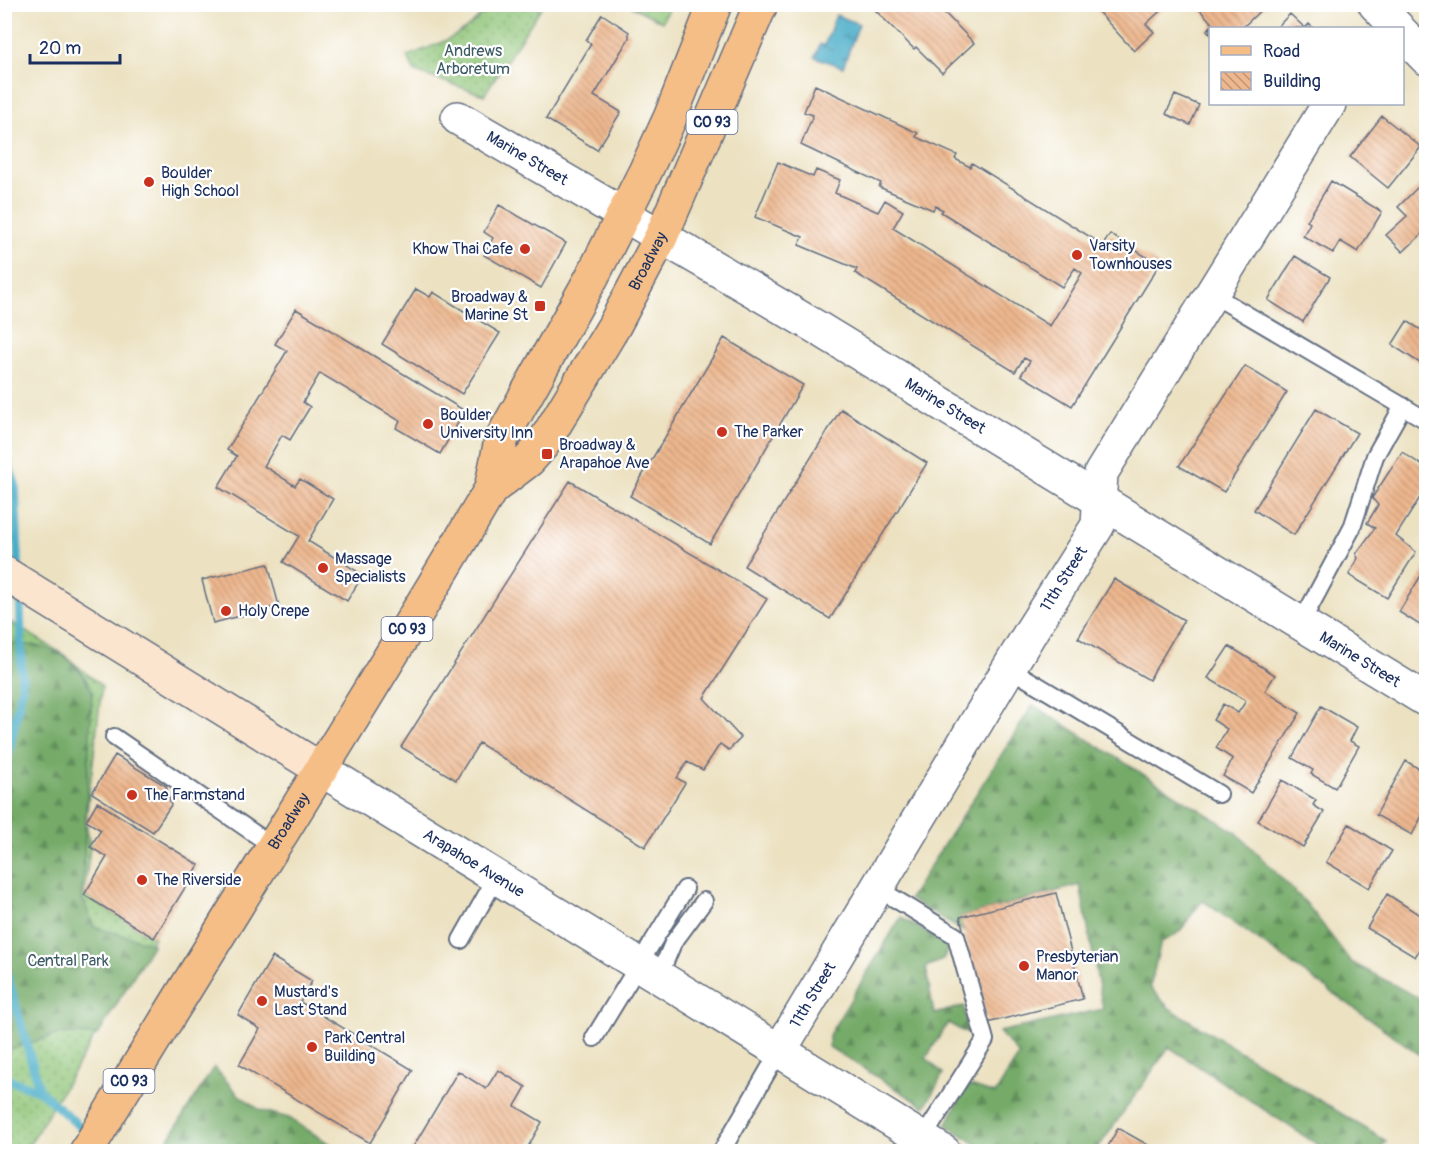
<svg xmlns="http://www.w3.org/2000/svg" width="1431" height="1156" viewBox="0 0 1431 1156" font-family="Pangolin,sans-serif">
<defs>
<pattern id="grass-dots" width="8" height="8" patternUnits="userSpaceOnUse" patternTransform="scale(1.5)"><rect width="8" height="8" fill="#90c578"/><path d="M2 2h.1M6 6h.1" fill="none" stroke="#75a066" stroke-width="1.8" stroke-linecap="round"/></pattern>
<pattern id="forest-firs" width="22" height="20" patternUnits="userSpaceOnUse" patternTransform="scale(1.5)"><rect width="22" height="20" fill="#74aa68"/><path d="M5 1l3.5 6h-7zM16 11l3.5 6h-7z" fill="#5e8b59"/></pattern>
<pattern id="water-ripples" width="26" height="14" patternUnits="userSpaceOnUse" patternTransform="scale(1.5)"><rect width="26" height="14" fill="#47acc7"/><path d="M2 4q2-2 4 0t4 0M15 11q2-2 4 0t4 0" fill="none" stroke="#3a8ca5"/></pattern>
<pattern id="building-back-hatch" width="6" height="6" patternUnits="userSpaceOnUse" patternTransform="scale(1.5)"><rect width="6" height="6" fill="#eeb78e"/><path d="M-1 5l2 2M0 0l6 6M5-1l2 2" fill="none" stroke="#c09577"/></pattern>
</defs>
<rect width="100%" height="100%" fill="#fff"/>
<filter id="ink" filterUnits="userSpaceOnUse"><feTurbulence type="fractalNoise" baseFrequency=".0167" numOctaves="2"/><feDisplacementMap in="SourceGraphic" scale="12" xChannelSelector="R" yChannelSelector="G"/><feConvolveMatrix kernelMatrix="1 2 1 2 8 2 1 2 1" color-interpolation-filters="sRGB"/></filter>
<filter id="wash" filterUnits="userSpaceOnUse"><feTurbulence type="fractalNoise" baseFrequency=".008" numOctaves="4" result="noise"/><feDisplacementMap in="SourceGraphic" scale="24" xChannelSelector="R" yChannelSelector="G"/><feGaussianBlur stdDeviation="1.35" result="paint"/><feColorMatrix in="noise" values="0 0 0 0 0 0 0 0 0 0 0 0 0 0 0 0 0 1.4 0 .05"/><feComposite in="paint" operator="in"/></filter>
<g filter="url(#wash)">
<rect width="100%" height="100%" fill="#ece2c2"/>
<path fill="url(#grass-dots)" stroke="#567a6b" stroke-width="1.5" d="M489,5H543L484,95L415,72L407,56C439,44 469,34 489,5Z
M629,5H670L662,22Z
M4,618L63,654L102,686L86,821L90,847L84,895L154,938L25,1152L4,1151Z"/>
<path fill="url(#forest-firs)" stroke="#486c63" stroke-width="1.5" d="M15,643C55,648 73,652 92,691L82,897L94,927L153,944L98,1035L59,1034L5,1051L4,648Z
M1033,705L1237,833L1307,904L1351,962L1426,1002V1059L1203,901C1184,920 1188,932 1161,942L1150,987L1169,1008L1386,1141L1379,1151H1327L1169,1047L1096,1151H987L946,1125L967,1085L995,1094L1019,1055L999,1032L1103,1009L1080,885L960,917L964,932L909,899Z
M901,917L949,946L943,960L926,967L934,1014L964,1006L968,1034L948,1023L926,1058L943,1074L925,1107L829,1047V1035Z
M214,1067L238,1094L260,1110L289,1118L341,1151H161Z"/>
<path fill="url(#water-ripples)" stroke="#316e92" stroke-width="1.5" d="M836,15L859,24L843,67L815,57L820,44L824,46Z"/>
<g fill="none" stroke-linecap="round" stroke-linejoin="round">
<path stroke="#47acc7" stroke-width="9" d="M4,452L15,484L19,575
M4,774L22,688L20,592
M4,965L40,1091L108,1152
M4,1078L40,1091"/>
</g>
<g id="blocks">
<path fill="url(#building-back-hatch)" d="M876,4H936L974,43L942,73L916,47L914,49L873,8Z
M1091,4H1168L1146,24L1154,32L1134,51Z
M1202,4H1267L1242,28H1210V34L1207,30L1213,24L1198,8Z
M602,14L629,32V38L594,96L621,112L597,150L546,119L591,44L586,40Z
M1290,14L1305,28L1309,24L1313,28H1276Z
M815,85L918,133L916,137L957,155L955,159L970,167L972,163L1103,245L1110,234L1159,265L1072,406L1021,375L1030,361L1024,358L1015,372L855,273L857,269L799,245L803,237L755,217L778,162L813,177L816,170L840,180L835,193L878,212L885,200L903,211L893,228L1050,326L1082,273L1075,268L1062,287L941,212L943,210L935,206L933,210L879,187L881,183L801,145L813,115L804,112Z
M1175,95L1199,105L1190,125L1166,114Z
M1382,116L1421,147L1388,188L1350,157Z
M1426,179V236L1423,233L1403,252L1386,235L1407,216L1398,207Z
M1331,181L1382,212L1358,252L1340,241L1333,253L1303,236L1310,223L1307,221Z
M499,205L566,243L541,288L484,255L493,238L484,232Z
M1295,256L1330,277L1303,322L1268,300Z
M416,289L430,297L433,292L500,333L462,394L382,344Z
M296,309L465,411L440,454L396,428L400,421L320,373L303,402L310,407L290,440L282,435L264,466L295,486L300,479L333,499L308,541L363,575L347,601L283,562L299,536L218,487L237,456L227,450L287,351L275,344Z
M1407,321L1426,333V367L1392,345Z
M724,338L803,385L710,544L630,496Z
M1245,366L1287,392L1224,492L1179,466Z
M841,409L927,463L830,619L744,566Z
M1316,409L1357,433L1294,535L1254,510Z
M1402,452L1426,468V488L1396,536L1416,552L1387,598L1349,575L1358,558L1356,554L1375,528L1367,523L1378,505L1372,498Z
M570,481L767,599L704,698L741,738L729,750L720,744L703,770L687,762L677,778L685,783L645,847L479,743L456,780L401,747Z
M268,564L279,606L213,623L202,580Z
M1426,567V629L1399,612Z
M1114,579L1184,620L1149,680L1078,638Z
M1229,646L1275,675L1265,691L1300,713L1251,793L1223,776L1233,759L1216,748L1227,729L1213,720L1223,704L1238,713L1246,701L1208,678Z
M1321,706L1357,727L1350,741L1359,746L1335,788L1311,774L1313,770L1292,758Z
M115,755L166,786L171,805L153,832L92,793Z
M1406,761L1426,773V808L1412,835L1376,815Z
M1282,780L1316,800L1313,805L1324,812L1303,847L1258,821Z
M97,802L199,865L154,938L84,895L107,857L90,847L101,830L86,821Z
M1349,824L1392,851L1369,888L1326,862Z
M1056,893L1083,999L987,1023L960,917Z
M1387,894L1426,919V938L1415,957L1367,928Z
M272,957L312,981L300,1002L413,1070L370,1143L239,1065L260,1029L238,1015Z
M498,1070L526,1087L515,1106L542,1122L525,1152H410L458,1071L486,1089Z
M1118,1128L1150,1146L1147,1152H1105Z"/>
</g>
</g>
<g filter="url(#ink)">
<use href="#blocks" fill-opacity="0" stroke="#646e81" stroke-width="1.5"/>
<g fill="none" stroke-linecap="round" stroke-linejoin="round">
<defs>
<path id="service" d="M1210,293L1426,420
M1301,623L1352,528L1375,456L1403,406
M1009,668L1219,794
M114,737L274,847
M877,888L956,936L985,1040L923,1138
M461,940L496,878
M659,976L673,943L704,901
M594,1038L685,889
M721,1152L780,1050"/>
<g id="minor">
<path d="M1375,4L1398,28"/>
<path d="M1402,33L1426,58"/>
<path id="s1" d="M458,118L816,327L1426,700"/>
<path id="s2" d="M780,1050L1033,628L1098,525L1101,473L1329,104"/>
</g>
<g id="tertiary">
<path id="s3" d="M322,770L944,1152"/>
</g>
<path id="secondary" d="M4,573L322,770"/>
<g id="primary">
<path id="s4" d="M491,489L529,460L543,444L614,326L661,237L761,4"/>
<path id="s5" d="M86,1152C219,930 360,712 491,489L501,440L592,277L645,172L670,118L715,4"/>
</g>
</defs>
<use href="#service" stroke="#646e81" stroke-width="20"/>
<use href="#minor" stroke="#646e81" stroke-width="36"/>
<use href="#tertiary" stroke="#646e81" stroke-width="36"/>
<use href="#secondary" stroke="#646e81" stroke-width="36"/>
<use href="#primary" stroke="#646e81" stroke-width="36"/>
<use href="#service" stroke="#fff" stroke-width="16"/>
<use href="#minor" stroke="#fff" stroke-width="33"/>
<use href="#tertiary" stroke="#fff" stroke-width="33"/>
<use href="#secondary" stroke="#fbe5cf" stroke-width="33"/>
<use href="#primary" stroke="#f6be87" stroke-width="33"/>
</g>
</g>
<g fill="#c8321e" stroke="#fff" stroke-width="2">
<circle cx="149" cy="182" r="6"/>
<circle cx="525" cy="249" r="6"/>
<circle cx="1077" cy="255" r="6"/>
<rect x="534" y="300" width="12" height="12" rx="3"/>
<circle cx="428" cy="424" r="6"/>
<circle cx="722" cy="432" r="6"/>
<rect x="541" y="448" width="12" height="12" rx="3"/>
<circle cx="323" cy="568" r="6"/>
<circle cx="226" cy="611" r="6"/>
<circle cx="132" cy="795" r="6"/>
<circle cx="142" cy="880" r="6"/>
<circle cx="1024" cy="966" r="6"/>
<circle cx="262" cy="1001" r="6"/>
<circle cx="312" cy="1047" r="6"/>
</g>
<g text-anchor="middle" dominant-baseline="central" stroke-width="4.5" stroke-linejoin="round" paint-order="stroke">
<g fill="#fff" stroke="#5f6d8e" stroke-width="1.5">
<rect x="686.5" y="110" width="51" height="24" rx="4.5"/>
<rect x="381.5" y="617" width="51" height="24" rx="4.5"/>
<rect x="103.5" y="1069" width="51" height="24" rx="4.5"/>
</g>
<g font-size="15" font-weight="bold" fill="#1b2f5e">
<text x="712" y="122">CO 93</text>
<text x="407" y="629">CO 93</text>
<text x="129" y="1081">CO 93</text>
</g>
<g font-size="16" fill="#3e5c66" stroke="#fff">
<text x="473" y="51">Andrews<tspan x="473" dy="18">Arboretum</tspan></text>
<text x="68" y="961">Central Park</text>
</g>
<g font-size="16" fill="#1b2f5e" stroke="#fff">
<text stroke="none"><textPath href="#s1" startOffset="80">Marine Street</textPath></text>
<text stroke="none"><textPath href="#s4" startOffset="280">Broadway</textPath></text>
<text stroke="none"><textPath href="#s1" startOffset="566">Marine Street</textPath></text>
<text stroke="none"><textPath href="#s2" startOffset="550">11th Street</textPath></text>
<text stroke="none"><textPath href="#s1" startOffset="1052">Marine Street</textPath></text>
<text stroke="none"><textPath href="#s5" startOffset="388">Broadway</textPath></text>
<text stroke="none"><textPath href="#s3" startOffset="178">Arapahoe Avenue</textPath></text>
<text stroke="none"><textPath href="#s2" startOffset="64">11th Street</textPath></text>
</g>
<g font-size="16" fill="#1b2f5e" stroke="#fff" text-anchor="start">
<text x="161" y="173">Boulder<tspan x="161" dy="18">High School</tspan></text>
<text x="1089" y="246">Varsity<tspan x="1089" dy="18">Townhouses</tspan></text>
<text x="513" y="249" text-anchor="end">Khow Thai Cafe</text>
<text x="528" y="297" text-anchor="end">Broadway &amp;<tspan x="528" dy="18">Marine St</tspan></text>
<text x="440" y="415">Boulder<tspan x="440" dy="18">University Inn</tspan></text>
<text x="734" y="432">The Parker</text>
<text x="559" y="445">Broadway &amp;<tspan x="559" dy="18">Arapahoe Ave</tspan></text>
<text x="335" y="559">Massage<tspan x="335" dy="18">Specialists</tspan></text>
<text x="238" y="611">Holy Crepe</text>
<text x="144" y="795">The Farmstand</text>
<text x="154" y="880">The Riverside</text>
<text x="1036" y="957">Presbyterian<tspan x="1036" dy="18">Manor</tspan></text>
<text x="274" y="992">Mustard's<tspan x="274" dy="18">Last Stand</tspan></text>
<text x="324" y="1038">Park Central<tspan x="324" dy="18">Building</tspan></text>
</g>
</g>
<rect width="1431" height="1156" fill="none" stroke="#fff" stroke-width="24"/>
<rect x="1209" y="27" width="195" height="78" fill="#ffffff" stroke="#a4acbf" stroke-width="1.5"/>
<rect x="1221" y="46" width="30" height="9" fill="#f6be87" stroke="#a4acbf" stroke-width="1.5"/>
<text x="1263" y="57" font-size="18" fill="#1b2f5e">Road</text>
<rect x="1221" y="72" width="30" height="18" fill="url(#building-back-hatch)" stroke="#a4acbf" stroke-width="1.5"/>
<text x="1263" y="87" font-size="18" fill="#1b2f5e">Building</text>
<path d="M30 54v9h90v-9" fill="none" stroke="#1b2f5e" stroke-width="3"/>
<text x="39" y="54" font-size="18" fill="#1b2f5e" stroke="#ffffff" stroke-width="4.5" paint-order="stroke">20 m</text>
</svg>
